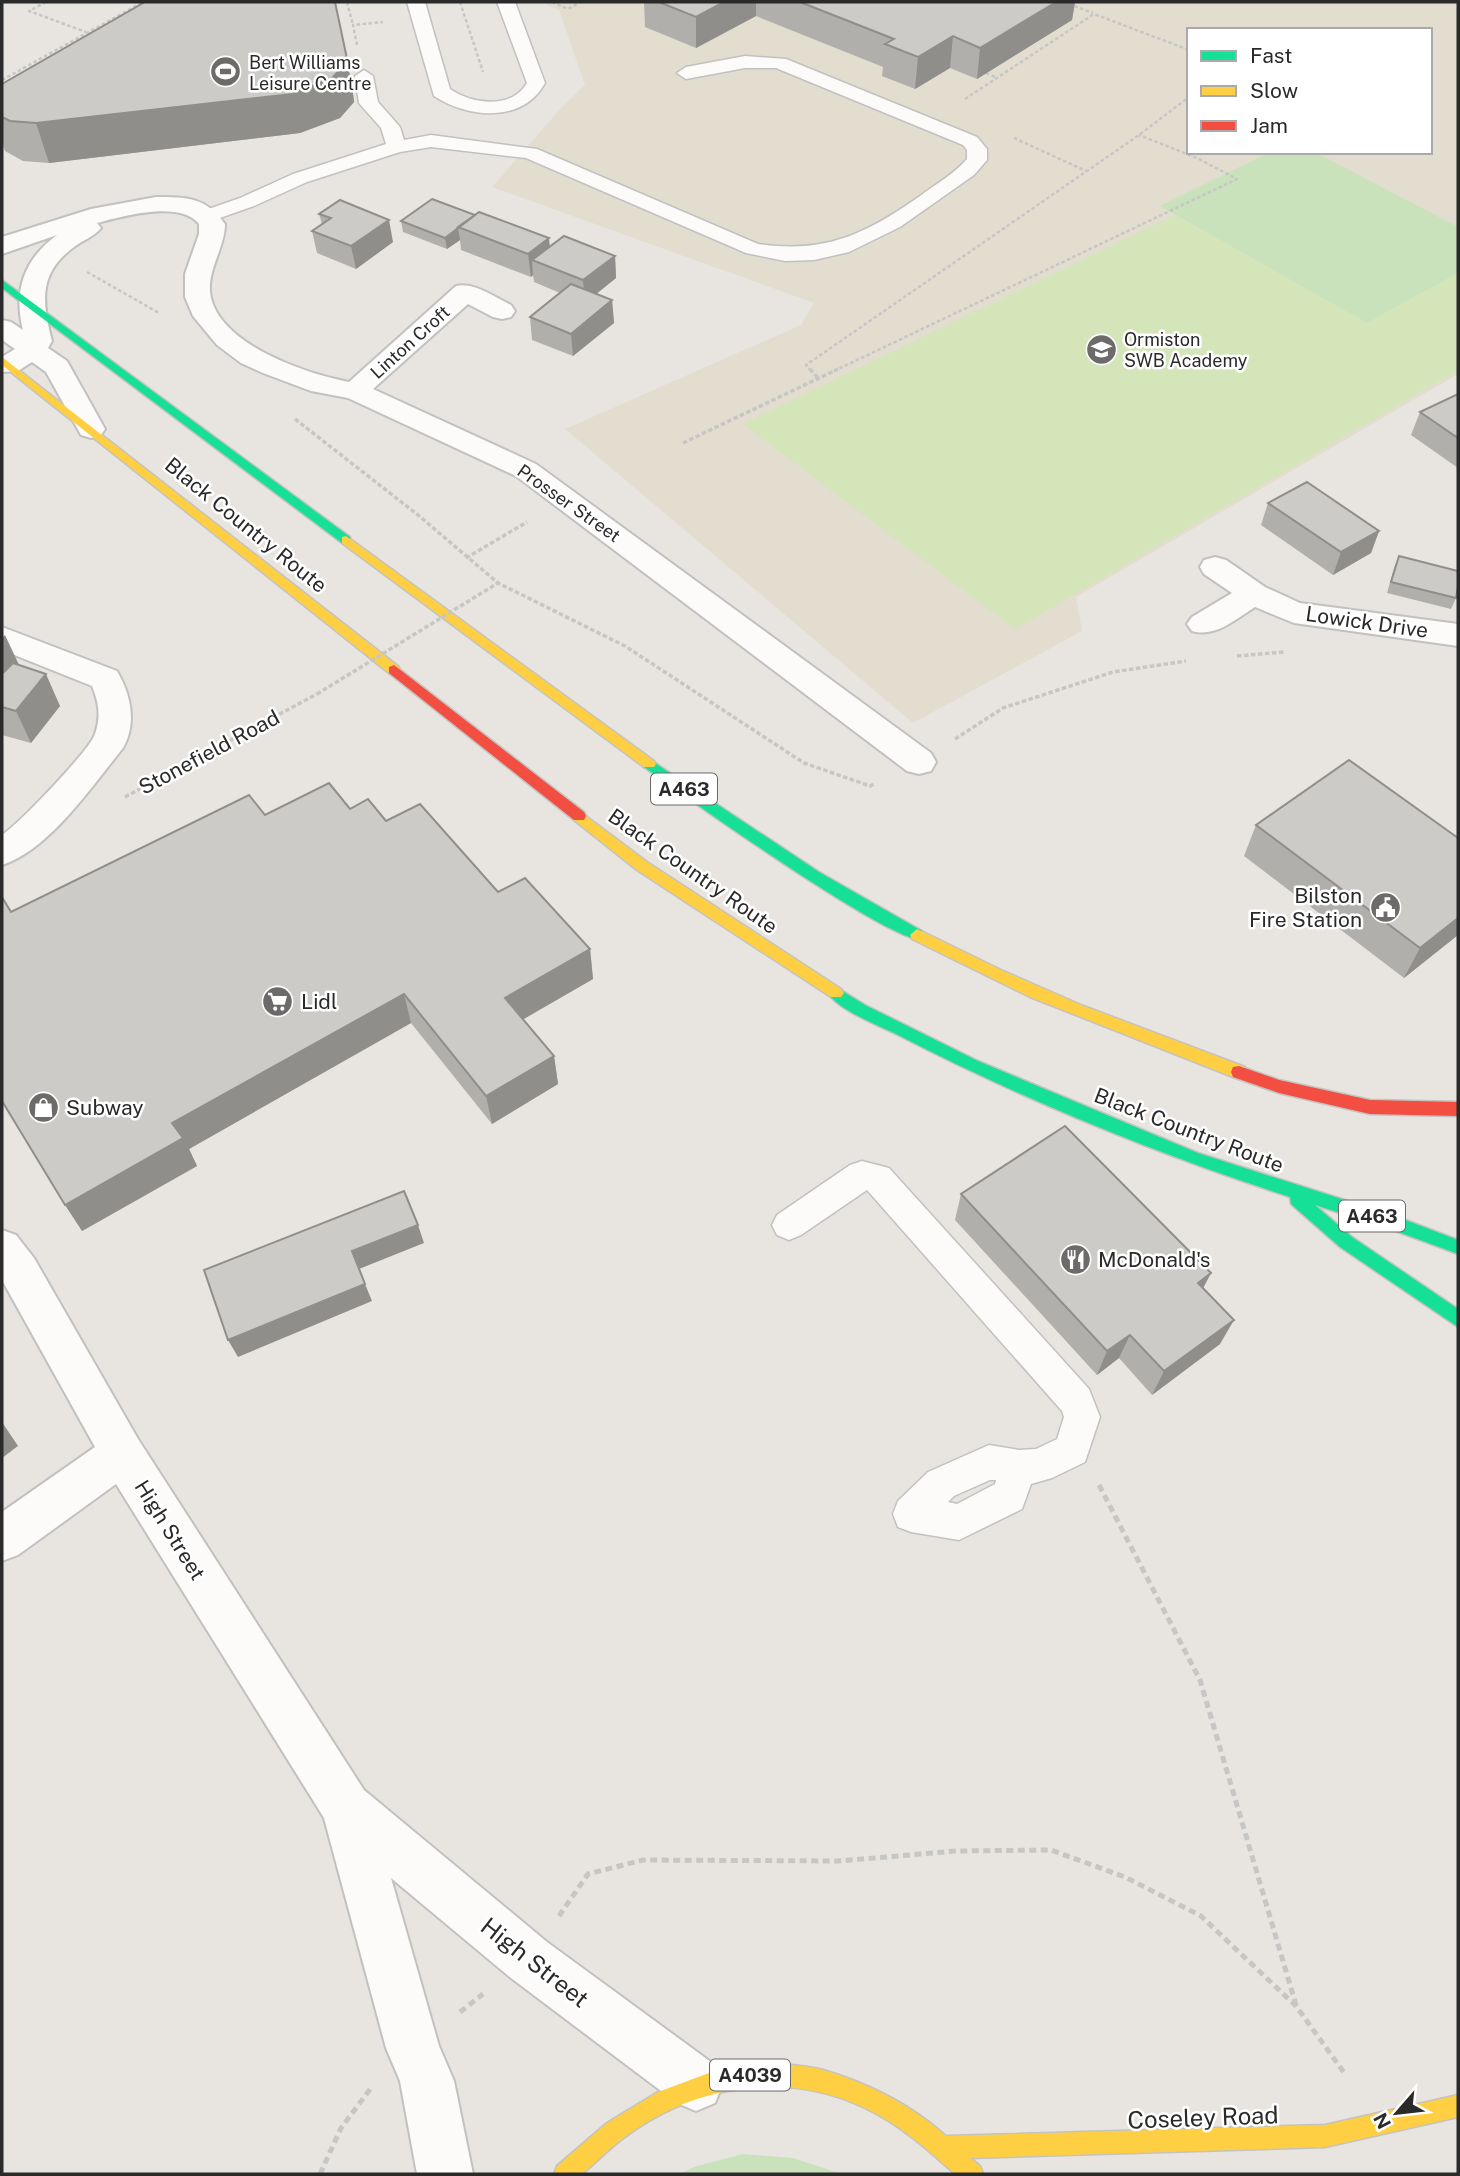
<svg xmlns="http://www.w3.org/2000/svg" width="1460" height="2176" viewBox="0 0 1460 2176" font-family="'Public Sans',sans-serif">
<rect width="100%" height="100%" fill="#e8e5e0"/>
<path fill="#e2ddcf" fill-rule="evenodd" d="M546,2H1458V374L1076,597L1082,631L913,723L565,429L801,325L814,303L492,187L561,108L585,85L559,10L548,6ZM1189,30H1430V152H1189Z"/>
<path fill="#c9e2bb" d="M1270,152H1315L1458,227V273L1367,323L1160,206Z
M743,2154L793,2158L842,2174H680L694,2167Z"/>
<path fill="#d3e5b9" d="M1175,215L1367,323L1458,273V370L1015,629L743,424Z"/>
<g fill="none" stroke-linecap="round" stroke-linejoin="round">
<defs>
<path id="lane" d="M407,2H425L450,89C472,104 511,110 527,83L497,2H515L545,83C523,123 469,119 434,96Z
M745,56L786,59L977,137L987,149V160L974,175L900,227L849,252L814,260L785,261L746,253L526,158L431,147L400,152L307,182L254,206L214,220H200L197,216L200,212L240,198L293,174L386,144L381,128L359,103L355,76L364,70L373,76L378,102L400,127L404,140L431,135L537,149L758,244C825,254 866,234 920,196C936,184 954,174 967,159V150L963,145L776,68H745L686,79L677,73L686,67Z
M862,1161L889,1168L1089,1389L1100,1417L1085,1462L1052,1478L1031,1484L1022,1509L959,1540L911,1532L898,1527L893,1514L898,1501L928,1472L989,1445L1019,1450L1036,1449L1057,1439L1064,1417L1062,1411L867,1190L801,1235L789,1240L777,1235L772,1225L777,1215L850,1165ZM990,1480H996L995,1484L957,1504L948,1502L954,1496Z"/>
<path id="street" d="M156,197C187,197 206,197 225,224C225,249 205,272 211,298C223,346 307,374 349,382L456,286C475,282 494,297 511,305L515,311L511,317L502,319L493,317L468,304L373,389L536,464L931,753L936,762L931,771L919,774L907,771L516,476L348,398L311,391L263,373L241,363L217,345L193,316L185,297V274L199,234V224C180,200 124,216 97,223L101,228C94,237 83,240 74,247C38,273 42,302 52,341L48,348L67,361L105,429L101,435L91,438L81,435L46,372L32,362L18,371L2,372V357L15,349L2,340V320L11,322L23,330C13,291 24,259 57,235L2,254V237L91,209Z
M1215,557L1226,560L1265,587L1300,603L1458,624V646L1294,623L1255,607C1236,619 1215,638 1192,631L1187,624L1192,617L1232,593L1204,574L1200,567L1204,560Z
M2,627L117,671C131,695 137,723 123,748C92,786 49,850 2,865V835C18,825 90,750 95,734C101,717 99,703 92,686L2,650Z
M2,1230L16,1235L34,1258L138,1439L364,1790L547,1942L715,2065L723,2084L715,2103L696,2111L677,2103L511,1978L391,1878L439,2046L454,2081L473,2174H417L400,2081L386,2048L324,1818L116,1484L18,1555L2,1561V1512L95,1447L2,1280Z"/>
<path id="fast" d="M2,280L350,537V543H342L2,288Z
M649,759L819,872L922,931L924,935L922,939C897,947 678,792 644,767L642,764L644,761Z
M836,987L865,1005L978,1061L1198,1153L1395,1216L1458,1240V1254L1393,1230L1315,1205L1352,1237L1458,1309V1327L1340,1247L1291,1204L1290,1197C1155,1153 1022,1099 896,1034C878,1025 838,1010 828,993L831,989Z"/>
<path id="slow" d="M2,357L399,667V673H389L2,365Z
M346,536L654,761L656,764L654,767H644L342,543V537Z
M579,811L647,862L841,989L844,993L841,997H831L637,870L574,820L572,816Z
M917,929L1001,970L1081,1005L1245,1067L1247,1072L1245,1077H1233L1030,997L912,939L910,935Z
M769,2063C786,2065 806,2065 823,2070C868,2083 911,2105 946,2136L1325,2125L1458,2095V2117L1325,2147L970,2158L980,2166L983,2174H955C927,2149 899,2124 865,2108C784,2069 692,2086 622,2139C608,2150 595,2163 582,2174H554L557,2166L607,2123L658,2092L717,2070Z"/>
<path id="jam" d="M394,665L584,812L586,816L584,820H574L389,673V667Z
M1239,1066L1279,1080L1370,1100L1458,1102V1116L1370,1114L1279,1093L1233,1077L1231,1072L1233,1067Z"/>
</defs>
<use href="#lane" stroke="#c1c1c1" stroke-width="3"/>
<use href="#street" stroke="#c1c1c1" stroke-width="4"/>
<use href="#fast" stroke="#c4c3c1" stroke-width="3"/>
<use href="#slow" stroke="#c4c3c1" stroke-width="3"/>
<use href="#jam" stroke="#c4c3c1" stroke-width="3"/>
<path stroke="#c6c6c5" stroke-width="2.5" stroke-dasharray="3.5 2.5" stroke-linecap="butt" d="M46,2L29,11L86,32
M347,2L353,25
M460,2L483,72
M552,2L568,9L581,2
M1063,2L1093,13
M357,45L353,25L383,22
M986,73L997,78
M2,80L143,2
M965,99L1094,14L1189,50
M1014,138L1086,171
M87,272L159,313
M811,371L806,365L1139,135L1189,97
M834,371L1237,179L1197,158L1139,135"/>
<path stroke="#c6c6c5" stroke-width="3.5" stroke-dasharray="4.5 2.5" stroke-linecap="butt" d="M810,369L818,378
M295,419L418,515L498,583L625,646L804,763L870,786L874,784
M683,443L838,369
M466,558L527,522
M1237,656L1284,652
M955,739L1003,708L1113,672L1186,661
M125,797L317,694"/>
<path stroke="#c6c6c5" stroke-width="5" stroke-dasharray="7 4.5" stroke-linecap="butt" d="M1099,1485L1200,1680L1296,2005
M559,1916L588,1874L643,1860L839,1861L956,1851L1051,1850L1125,1877L1201,1916L1296,2006L1345,2074
M460,2012L483,1994
M320,2174L341,2128L371,2088"/>
<use href="#lane" fill="#fcfbfa" fill-rule="evenodd"/>
<use href="#street" fill="#fcfbfa" fill-rule="evenodd"/>
<use href="#fast" fill="#16e098" fill-rule="evenodd"/>
<use href="#slow" fill="#ffcf43" fill-rule="evenodd"/>
<use href="#jam" fill="#f24e42" fill-rule="evenodd"/>
<path stroke="#c6c6c5" stroke-width="3.5" stroke-dasharray="4.5 2.5" stroke-linecap="butt" d="M317,694L498,583"/>
</g>
<path fill="#b0afab" d="M644,2H1075L1072,20L977,79L950,68L915,89L882,76L883,67L756,16L696,48L645,27Z
M346,54L353,94L354,102L340,118L300,133L49,163L23,161L5,151L2,141V85Z
M432,199L550,246L615,256L616,278L596,294L612,300L614,323L573,356L532,340L530,317L560,293L534,282L533,275L531,277L461,250L460,240L447,249L403,232L401,221Z
M319,214L393,242L356,269L317,253L312,231L322,224Z
M1458,394V468L1411,435L1420,412Z
M1268,503L1379,531L1371,553L1333,575L1261,525Z
M1399,556L1456,598L1451,609L1387,593L1394,568Z
M2,634L18,665L60,706L31,743L2,735Z
M350,809L386,821L590,949L593,979L523,1019L554,1056L558,1084L492,1124L411,1023L189,1149L197,1166L82,1231L11,912L265,815Z
M1256,825L1458,838V935L1404,978L1244,856Z
M961,1194L1211,1273L1203,1288L1220,1344L1152,1395L1119,1358L1097,1375L955,1220Z"/>
<path fill="#908e8b" d="M724,2H756V16L696,48V17Z
M1056,2H1075L1072,20L977,79L980,48Z
M953,36L950,68L915,89L918,57Z
M346,54L353,94L354,102L340,118L300,133L49,163L36,123Z
M389,220L393,242L356,269L351,246Z
M458,228L460,240L447,249L445,238Z
M549,238L551,261L532,260L533,275L531,277L528,254Z
M615,256L616,278L585,303L583,280Z
M612,300L614,323L573,356L571,334Z
M1379,531L1371,553L1333,575L1341,552Z
M5,635L20,667L2,685V638Z
M46,674L60,706L31,743L16,711Z
M1458,918V935L1404,978L1420,948Z
M590,949L593,979L510,1027L505,998Z
M404,994L411,1023L189,1149L197,1166L82,1231L65,1205L172,1123Z
M554,1056L558,1084L492,1124L486,1096Z
M418,1225L424,1243L359,1269L352,1251Z
M1211,1273L1198,1298V1283Z
M365,1284L372,1301L238,1357L228,1340Z
M1234,1320L1220,1344L1152,1395L1164,1371Z
M1130,1335L1119,1358L1097,1375L1107,1351Z
M2,1422L18,1446L2,1458Z"/>
<path fill="#cdcbc7" stroke="#908e8b" stroke-width="2" d="M145,2H335L346,54L347,62L332,78L292,94L36,123L10,121L2,117V84Z
M659,2H724L696,17Z
M800,2H1056L980,48L953,36L918,57L885,44L894,39Z
M432,199L475,215L445,238L401,221Z
M340,200L389,220L351,246L312,231L331,218L319,214Z
M479,212L549,238L528,254L458,227Z
M564,236L615,256L583,280L532,260Z
M571,284L612,300L571,334L530,317Z
M1458,394V438L1420,412Z
M1307,482L1379,531L1341,552L1268,503Z
M1399,556L1458,571V587L1456,598L1391,582Z
M13,663L46,674L16,711L2,707V674Z
M1349,760L1458,838V918L1420,948L1256,825Z
M329,783L350,809L368,799L386,821L420,804L498,892L525,878L590,949L505,998L554,1056L486,1096L404,994L172,1123L183,1138L65,1205L2,1101V897L11,912L249,795L265,815Z
M1065,1126L1211,1273L1198,1283L1234,1320L1164,1371L1130,1335L1107,1351L961,1194Z
M404,1191L418,1225L352,1251L365,1284L228,1340L204,1270Z"/>
<defs>
<symbol id="stadium-disc" viewBox="-11 -11 22 22"><circle r="9.5" fill="#6c6b6a" stroke="#fff"/><path d="M0-5a6.5 5 0 1 0 0 10a6.5 5 0 1 0 0-10ZM-3.5-1.8h7v3.6h-7Z" fill="#fff"/></symbol>
<symbol id="school-disc" viewBox="-11 -11 22 22"><circle r="9.5" fill="#6c6b6a" stroke="#fff"/><path d="M0-5L7-2L0 1L-7-2ZM-4 1L0 2.5L4 1V4Q0 6-4 4Z" fill="#fff"/></symbol>
<symbol id="civic-disc" viewBox="-11 -11 22 22"><circle r="9.5" fill="#6c6b6a" stroke="#fff"/><path d="M-.6-6.5H3V-4.5H.6V-3L4-1V1h2V6H-6V1h2V-1L-.6-3ZM-1.2 2.5V6h2.4V2.5Z" fill="#fff"/></symbol>
<symbol id="supermarket-disc" viewBox="-11 -11 22 22"><circle r="9.5" fill="#6c6b6a" stroke="#fff"/><path d="M-6-5.5h2.5l.6 2H6L4.5 2H-2.5L-4.4-4H-6ZM-1.5 3.2a1.3 1.3 0 1 0 .1 0ZM3 3.2a1.3 1.3 0 1 0 .1 0Z" fill="#fff"/></symbol>
<symbol id="shop-disc" viewBox="-11 -11 22 22"><circle r="9.5" fill="#6c6b6a" stroke="#fff"/><path d="M-5-2.5h2.3a2.7 3.5 0 0 1 5.4 0H5L5.5 6h-11ZM-1.5-2.5h3a1.5 2.3 0 0 0-3 0Z" fill="#fff"/></symbol>
<symbol id="restaurant-disc" viewBox="-11 -11 22 22"><circle r="9.5" fill="#6c6b6a" stroke="#fff"/><path d="M-5-6h1v4h1v-4h1v4h1v-4h1v5L-1.5 .5V6h-2V.5L-5-1ZM5-6V6H3V1.5H1.5Q1.5-4 5-6Z" fill="#fff"/></symbol>
</defs>
<g fill-rule="evenodd">
<use href="#stadium-disc" x="208" y="54" width="35" height="35"/>
<use href="#school-disc" x="1084" y="332" width="35" height="35"/>
<use href="#civic-disc" x="1368" y="890" width="35" height="35"/>
<use href="#supermarket-disc" x="260" y="984" width="35" height="35"/>
<use href="#shop-disc" x="26" y="1090" width="35" height="35"/>
<use href="#restaurant-disc" x="1058" y="1242" width="35" height="35"/>
</g>
<g text-anchor="middle" dominant-baseline="central" stroke-width="5" stroke-linejoin="round" paint-order="stroke">
<g font-size="18" fill="#2a2a2a" stroke="#fff" text-anchor="start">
<text x="249" y="62">Bert Williams<tspan x="249" dy="21">Leisure Centre</tspan></text>
<text x="1124" y="339">Ormiston<tspan x="1124" dy="21">SWB Academy</tspan></text>
</g>
<g font-size="18" fill="#2a2a2a" stroke="#fff">
<text transform="translate(410 342) rotate(-42)">Linton Croft</text>
<text transform="translate(569 503) rotate(35)">Prosser Street</text>
</g>
<g fill="#fff" stroke="#6a6a6a" stroke-width="2">
<rect x="651" y="773.5" width="66" height="31" rx="5"/>
<rect x="1339" y="1200.5" width="66" height="31" rx="5"/>
<rect x="710" y="2059.5" width="80" height="31" rx="5"/>
</g>
<g font-size="19" font-weight="bold" fill="#2a2a2a">
<text x="684" y="789">A463</text>
<text x="1372" y="1216">A463</text>
<text x="750" y="2075">A4039</text>
</g>
<g font-size="21" fill="#2a2a2a" stroke="#fff">
<text transform="translate(246 525) rotate(39)">Black Country Route</text>
<text transform="translate(1367 622) rotate(8)">Lowick Drive</text>
<text transform="translate(209 752) rotate(-28)">Stonefield Road</text>
<text transform="translate(693 871) rotate(35)">Black Country Route</text>
<text transform="translate(1189 1130) rotate(21)">Black Country Route</text>
<text transform="translate(170 1530) rotate(58)">High Street</text>
</g>
<g font-size="21" fill="#2a2a2a" stroke="#fff" text-anchor="start">
<text x="1362" y="895" text-anchor="end">Bilston<tspan x="1362" dy="24">Fire Station</tspan></text>
<text x="301" y="1001">Lidl</text>
<text x="66" y="1107">Subway</text>
<text x="1098" y="1259">McDonald's</text>
</g>
<g font-size="24" fill="#2a2a2a" stroke="#fff">
<text transform="translate(535 1962) rotate(38)">High Street</text>
<text transform="translate(1203 2117) rotate(-2)">Coseley Road</text>
</g>
</g>
<rect width="1460" height="2176" fill="none" stroke="#2a2a2a" stroke-width="7"/>
<rect x="1187" y="28" width="245" height="126" fill="#ffffff" stroke="#aaaaaa" stroke-width="2"/>
<rect x="1201" y="51" width="35" height="10" fill="#16e098" stroke="#aaaaaa" stroke-width="2"/>
<text x="1250" y="63" font-size="21" fill="#2a2a2a">Fast</text>
<rect x="1201" y="86" width="35" height="10" fill="#ffcf43" stroke="#aaaaaa" stroke-width="2"/>
<text x="1250" y="98" font-size="21" fill="#2a2a2a">Slow</text>
<rect x="1201" y="121" width="35" height="10" fill="#f24e42" stroke="#aaaaaa" stroke-width="2"/>
<text x="1250" y="133" font-size="21" fill="#2a2a2a">Jam</text>
<g transform="translate(1397 2113) rotate(242)" stroke="#ffffff" stroke-width="5" paint-order="stroke">
<path d="M0-5L12 26L0 18L-12 26Z" fill="#2a2a2a"/>
<text y="-10" font-size="19" font-weight="bold" text-anchor="middle" fill="#2a2a2a">N</text>
</g>
</svg>
